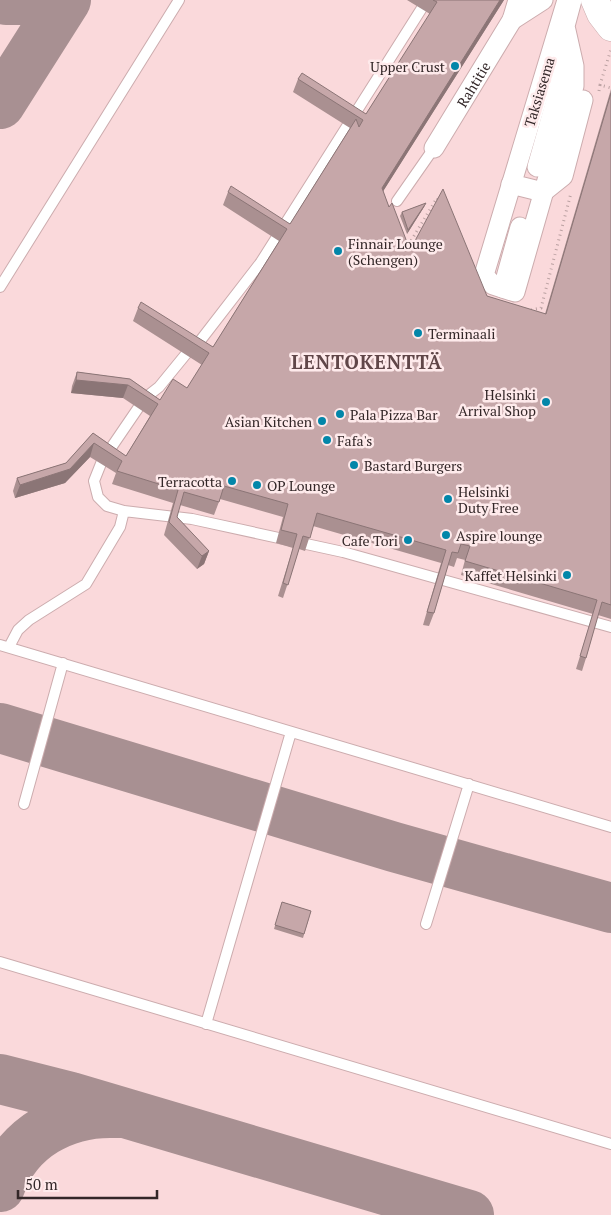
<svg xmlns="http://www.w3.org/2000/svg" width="611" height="1215" viewBox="0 0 611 1215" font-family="'PT Serif',serif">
<rect width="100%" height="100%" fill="#fad9db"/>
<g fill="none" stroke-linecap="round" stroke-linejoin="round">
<path stroke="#a89092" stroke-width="50" d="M6,0H19
M0,104L66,0
M0,728L394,847L611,908
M0,1079L71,1097L469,1215
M0,1187C17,1137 65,1111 116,1113"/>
<defs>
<path id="lane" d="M427,0L261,262L200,341L186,354L159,387L145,398L102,461L94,481L98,497L107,506L124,511L192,519L343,552L611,627
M397,201L434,148
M0,287L179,0
M0,645L611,827
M9,647L18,630L29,620L86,584L120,527L124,511
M24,804L63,663
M426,924L469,784
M0,962L611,1144
M206,1024L291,732"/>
<g id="street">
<path d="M567,0L484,275L493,285L515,292L574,86V66L565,26L572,0"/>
<path d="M512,20L543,0"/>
<path id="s1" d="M434,148L512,20L518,0"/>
<path d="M537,167L568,58"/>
<path d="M511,184L543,192L563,176L583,100"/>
<path d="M503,288L520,227"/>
</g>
<path id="secondary" d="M595,0L601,14L611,27"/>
</defs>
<use href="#lane" stroke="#ccacae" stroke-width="12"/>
<use href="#street" stroke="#ccacae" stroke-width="21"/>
<use href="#secondary" stroke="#ccacae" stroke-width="29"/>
<path stroke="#bba1a2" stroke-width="3" stroke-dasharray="1 4" stroke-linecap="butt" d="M600,85L611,49
M599,91L600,85L611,88
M406,249L437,198L439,202
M531,310L541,308L571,193"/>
<use href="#lane" stroke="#fff" stroke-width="10"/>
<use href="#street" stroke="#fff" stroke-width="19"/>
<use href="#secondary" stroke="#fff" stroke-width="28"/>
</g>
<path fill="#aa9091" d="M407,0H504L383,191L389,207L410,250L487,296L545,314L611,89V619L598,615L586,658L582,671L576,669L593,614L461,575L465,560L457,558L454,567L448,565L434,613L429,626L423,625L441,563L313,526L305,551L299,549L283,598L278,596L293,548L276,543L283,517L220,499L214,515L180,505L177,517L209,551L204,564L197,569L164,535L173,503L112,484L116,473L90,457L65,483L15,498L13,491L17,478L66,463L93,433L126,456L150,416L123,398L71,393L72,386L77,372L130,379L160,400L187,388L202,365L133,321L138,308L213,347L279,241L223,205L228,192L290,224L350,128L293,92L298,79L366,114L430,14Z
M426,203L424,207L407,234L400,216L402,212Z
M282,902L311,911L303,938L274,929Z"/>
<path fill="#8b7576" d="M500,0H504L377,201L382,188Z
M426,203L424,207L407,234L408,230Z
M76,380L128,385L123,398L71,393Z
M94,443L90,457L65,483L15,498L20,485L70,469Z
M209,551L204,564L197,569L202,556Z"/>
<path fill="#c6a7a9" stroke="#8b7576" d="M433,0H500L382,188L389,207L392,203L410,250L443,189L487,296L546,314L611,93V605L602,602L586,658L580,656L597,600L465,561L470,546L461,544L458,553L452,552L434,613L427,612L446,550L317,513L310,538L303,536L288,585L283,583L297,534L281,530L288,504L224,486L219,502L184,492L177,517L209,551L202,556L169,522L178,490L117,471L122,461L94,443L70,469L20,485L17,478L66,463L93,433L126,456L158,404L128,385L76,380L77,372L130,379L160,400L173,379L187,388L209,353L138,308L141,302L213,347L287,229L228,192L231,186L290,224L356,119L359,127L363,120L298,79L302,73L366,114L437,2Z
M426,203L408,230L402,212Z
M282,902L311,911L304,934L275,925Z"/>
<g fill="#0286a9" stroke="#feeaeb" stroke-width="2">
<circle cx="455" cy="66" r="5"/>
<circle cx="338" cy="251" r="5"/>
<circle cx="418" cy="333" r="5"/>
<circle cx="546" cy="402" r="5"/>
<circle cx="340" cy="414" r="5"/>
<circle cx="322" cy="421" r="5"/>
<circle cx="327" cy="440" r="5"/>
<circle cx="354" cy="465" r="5"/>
<circle cx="232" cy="481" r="5"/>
<circle cx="257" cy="485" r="5"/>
<circle cx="448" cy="499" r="5"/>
<circle cx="446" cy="535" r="5"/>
<circle cx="408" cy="540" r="5"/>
<circle cx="567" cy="575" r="5"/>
</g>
<g text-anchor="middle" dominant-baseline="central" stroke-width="5" stroke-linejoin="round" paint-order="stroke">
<g font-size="14" fill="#332728" stroke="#feeaeb" text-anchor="start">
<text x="445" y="66" text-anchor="end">Upper Crust</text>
<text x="348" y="243">Finnair Lounge<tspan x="348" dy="16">(Schengen)</tspan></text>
<text x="428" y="333">Terminaali</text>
<text x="536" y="394" text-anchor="end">Helsinki<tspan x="536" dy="16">Arrival Shop</tspan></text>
<text x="350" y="414">Pala Pizza Bar</text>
<text x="312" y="421" text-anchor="end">Asian Kitchen</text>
<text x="337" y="440">Fafa's</text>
<text x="364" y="465">Bastard Burgers</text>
<text x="222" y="481" text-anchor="end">Terracotta</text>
<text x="267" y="485">OP Lounge</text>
<text x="458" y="491">Helsinki<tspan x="458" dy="16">Duty Free</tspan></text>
<text x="456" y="535">Aspire lounge</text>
<text x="398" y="540" text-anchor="end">Cafe Tori</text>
<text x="557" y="575" text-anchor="end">Kaffet Helsinki</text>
</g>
<g font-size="14" fill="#332728" stroke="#feeaeb">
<text stroke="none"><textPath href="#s1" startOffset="75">Rahtitie</textPath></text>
<text transform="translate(539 92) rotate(-73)">Taksiasema</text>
</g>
<g font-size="19" font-weight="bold" letter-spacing="1" fill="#604648" stroke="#feeaeb">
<text x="367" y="361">LENTOKENTTÄ</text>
</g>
</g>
<path d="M18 1190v8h139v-8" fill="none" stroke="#332728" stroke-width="2.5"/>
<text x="25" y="1190" font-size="15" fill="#332728" stroke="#feeaeb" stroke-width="4" paint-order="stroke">50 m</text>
</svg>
